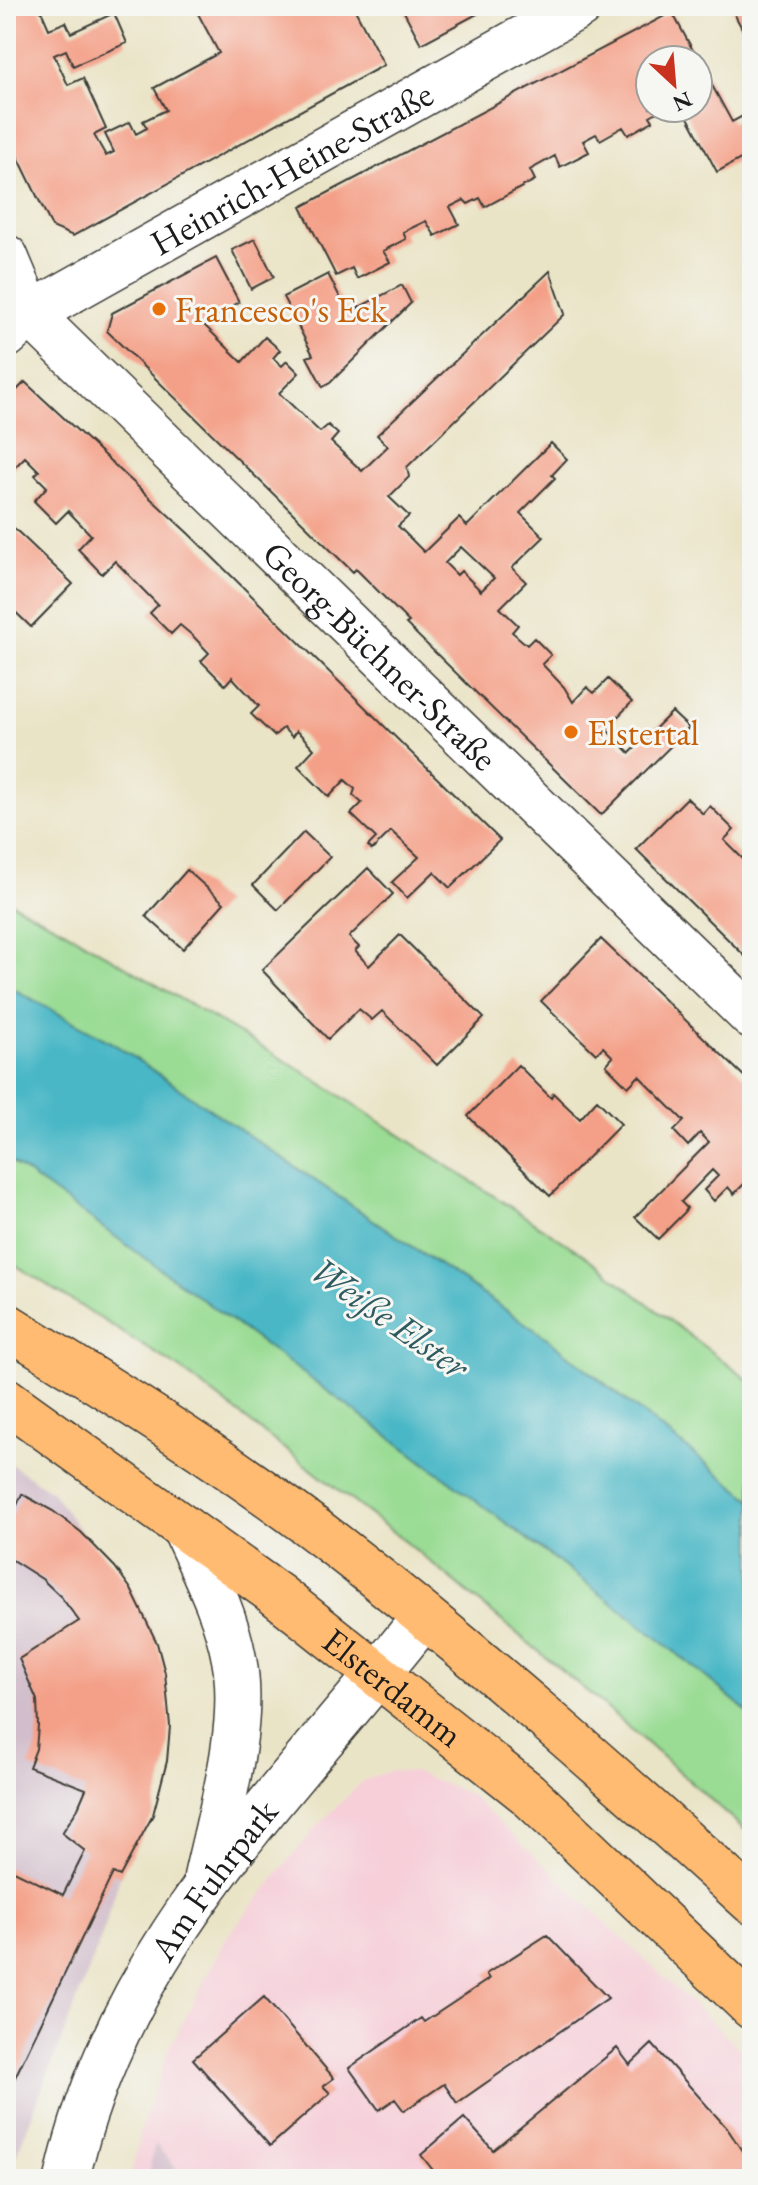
<svg xmlns="http://www.w3.org/2000/svg" width="758" height="2185" viewBox="0 0 758 2185" font-family="'EB Garamond',serif">
<rect width="100%" height="100%" fill="#f6f6f2"/>
<filter id="ink" filterUnits="userSpaceOnUse"><feTurbulence type="fractalNoise" baseFrequency=".0125" numOctaves="2"/><feDisplacementMap in="SourceGraphic" scale="16" xChannelSelector="R" yChannelSelector="G"/><feConvolveMatrix kernelMatrix="1 2 1 2 8 2 1 2 1" color-interpolation-filters="sRGB"/></filter>
<filter id="wash" filterUnits="userSpaceOnUse"><feTurbulence type="fractalNoise" baseFrequency=".006" numOctaves="4" result="noise"/><feDisplacementMap in="SourceGraphic" scale="32" xChannelSelector="R" yChannelSelector="G"/><feGaussianBlur stdDeviation="1.8" result="paint"/><feColorMatrix in="noise" values="0 0 0 0 0 0 0 0 0 0 0 0 0 0 0 0 0 1.4 0 .05"/><feComposite in="paint" operator="in"/></filter>
<g filter="url(#wash)">
<rect width="100%" height="100%" fill="#eae4c7"/>
<path fill="#f6cfd9" d="M390,1771L414,1772L469,1794L752,2060V2179H130L141,2129L169,2049L226,1938L318,1825L363,1781Z"/>
<path fill="#d1bdcb" d="M6,1461L52,1492L81,1532L115,1567L131,1589L157,1643L165,1673L170,1726L167,1761L153,1815L120,1876L101,1938L7,2179Z
M155,2144L185,2179H147Z"/>
<path fill="#9adc94" stroke="#5b7c58" stroke-width="2" d="M6,900L62,929L304,1072L584,1255L752,1383V1500L547,1338L114,1044L6,985Z
M6,1158L301,1369L677,1651L752,1716V1836L600,1702L411,1546L182,1370L6,1259Z"/>
<path fill="#4ab7c6" stroke="#336a71" stroke-width="2" d="M6,985L114,1044L547,1338L752,1500V1716C662,1638 566,1568 471,1497C317,1382 162,1270 6,1158Z"/>
<g id="blocks">
<path fill="#f4a088" fill-rule="evenodd" d="M6,6H39L49,29L66,22L71,33L114,13L127,43L73,66L66,50L54,55L68,85L83,78L106,129L94,135L106,156L114,152L105,134L130,122L136,134L147,128L143,121L166,110L154,88L219,53L196,10L204,6H353L384,65L73,236L52,227L6,132Z
M401,6H492L421,44Z
M730,6H752V47Z
M672,12L732,122L752,111V153L717,172L683,108H698V60H650V108H664L650,116L653,121L628,135L623,127L600,140L596,134L583,141L589,152L560,167L555,156L530,170L535,180L485,207L480,198L468,204L464,200L450,207L459,224L435,236L426,221L403,232L406,239L383,251L390,262L357,279L352,268L336,276L301,207Z
M255,239L274,277L251,289L232,250Z
M216,258L239,302L203,324L242,362L265,337L280,350L273,358L282,366L287,361L299,373L279,393L320,432L328,425L338,434L331,442L362,471L388,446L377,435L550,271L565,314L407,467L409,477L389,497L409,516L398,526L424,552L459,518L467,526L551,443L567,459L552,475L555,478L520,513L544,537L512,568L526,582L500,608L518,625L512,632L527,645L534,638L551,655L542,664L564,687L573,702L587,687L594,693L608,679L632,702L606,729L630,753L672,712L689,728L601,815L406,624L409,622L356,569L353,572L107,331L112,313ZM461,547L494,578L481,591L461,571L457,575L445,563Z
M328,274L348,313L402,285L411,303L330,383L323,387L307,357L313,355L283,297Z
M25,382L189,534L500,840L450,888L434,872L407,898L392,882L419,857L391,831L372,850L368,846L376,838L351,814L362,803L353,795L355,789L345,780L329,797L298,766L314,749L302,736L296,731L292,737L283,728L274,736L251,714L259,706L232,677L225,685L201,661L209,653L193,636L180,625L171,634L150,613L158,605L115,561L102,574L78,549L91,535L68,511L56,523L34,501L47,487L35,475L39,471L25,457L8,474L6,472V401Z
M14,528L73,584L31,627L6,603V536Z
M687,798L703,814L710,806L734,830L724,840L752,868V963L636,849Z
M304,832L330,857L278,910L253,885Z
M368,868L393,894L349,937L359,947L355,951L369,966L400,935L484,1018L437,1065L382,1011L372,1020L359,1009L328,1039L262,970Z
M187,870L224,903L183,949L146,916Z
M601,939L752,1084V1176L734,1194L728,1187L714,1201L704,1190L718,1176L712,1170L681,1202L687,1208L685,1212L658,1239L635,1217L709,1142L700,1133L688,1146L674,1131L684,1121L639,1076L628,1087L606,1065L613,1057L603,1047L596,1054L541,1001Z
M518,1065L551,1098L553,1093L580,1119L597,1100L621,1124L550,1196L468,1116Z
M22,1494L53,1511L81,1532L115,1567L131,1589L157,1643L165,1673L170,1726L167,1761L153,1815L120,1876L113,1873L6,2096V1867L63,1895L85,1851L62,1833L77,1810L86,1789L29,1767L36,1749L38,1726L37,1700L19,1659L79,1621L61,1597L42,1579L6,1556V1529Z
M547,1935L608,1998L457,2103L444,2084L404,2111L395,2099L379,2110L349,2068L421,2018L424,2022L489,1979L486,1974Z
M264,1997L334,2078L323,2086L330,2093L270,2146L193,2059Z
M652,2044L727,2128L752,2166V2179H440L421,2155L464,2118L493,2150L617,2048L630,2065Z"/>
</g>
</g>
<g filter="url(#ink)">
<use href="#blocks" fill-opacity="0" stroke="#3b3a36" stroke-width="2"/>
<g fill="none" stroke-linecap="round" stroke-linejoin="round">
<defs>
<g id="minor">
<path d="M6,257L30,314"/>
<path id="s1" d="M6,298L30,314L752,1017"/>
<path id="s2" d="M6,336L30,314L580,6"/>
<path d="M184,1528C203,1570 226,1614 234,1659C247,1725 220,1813 206,1877"/>
<path id="s3" d="M67,2179C118,1945 282,1798 424,1617"/>
</g>
<g id="major">
<path d="M6,1325C121,1396 237,1468 343,1551C485,1662 619,1781 752,1902"/>
<path id="s4" d="M6,1400L276,1594L527,1793L752,2007"/>
</g>
</defs>
<use href="#minor" stroke="#3b3a36" stroke-width="47"/>
<use href="#major" stroke="#3b3a36" stroke-width="47"/>
<use href="#minor" stroke="#fff" stroke-width="44"/>
<use href="#major" stroke="#ffbb71" stroke-width="44"/>
</g>
</g>
<g fill="#e8710a" stroke="#f6f6f2" stroke-width="3">
<circle cx="159" cy="309" r="8"/>
<circle cx="571" cy="732" r="8"/>
</g>
<g text-anchor="middle" dominant-baseline="central" stroke-width="6" stroke-linejoin="round" paint-order="stroke">
<g font-size="36" fill="#1c1c1c" stroke="#f6f6f2">
<text stroke="none"><textPath href="#s2" startOffset="332">Heinrich-Heine-Straße</textPath></text>
<text stroke="none"><textPath href="#s1" startOffset="518">Georg-Büchner-Straße</textPath></text>
<text stroke="none"><textPath href="#s4" startOffset="482">Elsterdamm</textPath></text>
<text stroke="none"><textPath href="#s3" startOffset="336">Am Fuhrpark</textPath></text>
</g>
<g font-size="36" fill="#c56008" stroke="#f6f6f2" text-anchor="start">
<text x="175" y="309">Francesco's Eck</text>
<text x="587" y="732">Elstertal</text>
</g>
<g font-size="38" font-style="italic" fill="#2e5a60" stroke="#f6f6f2">
<text transform="translate(390 1317) rotate(35)">Weiße Elster</text>
</g>
</g>
<rect width="758" height="2185" fill="none" stroke="#f6f6f2" stroke-width="32"/>
<g transform="translate(674 84) rotate(154)"><circle r="38" fill="#f6f6f2" stroke="#9f9f9c" stroke-width="2"/>
<path d="M0-6L14 30L0 20L-14 30Z" fill="#c8321e"/>
<text y="-12" font-size="22" font-weight="bold" text-anchor="middle" fill="#1c1c1c">N</text>
</g>
</svg>
